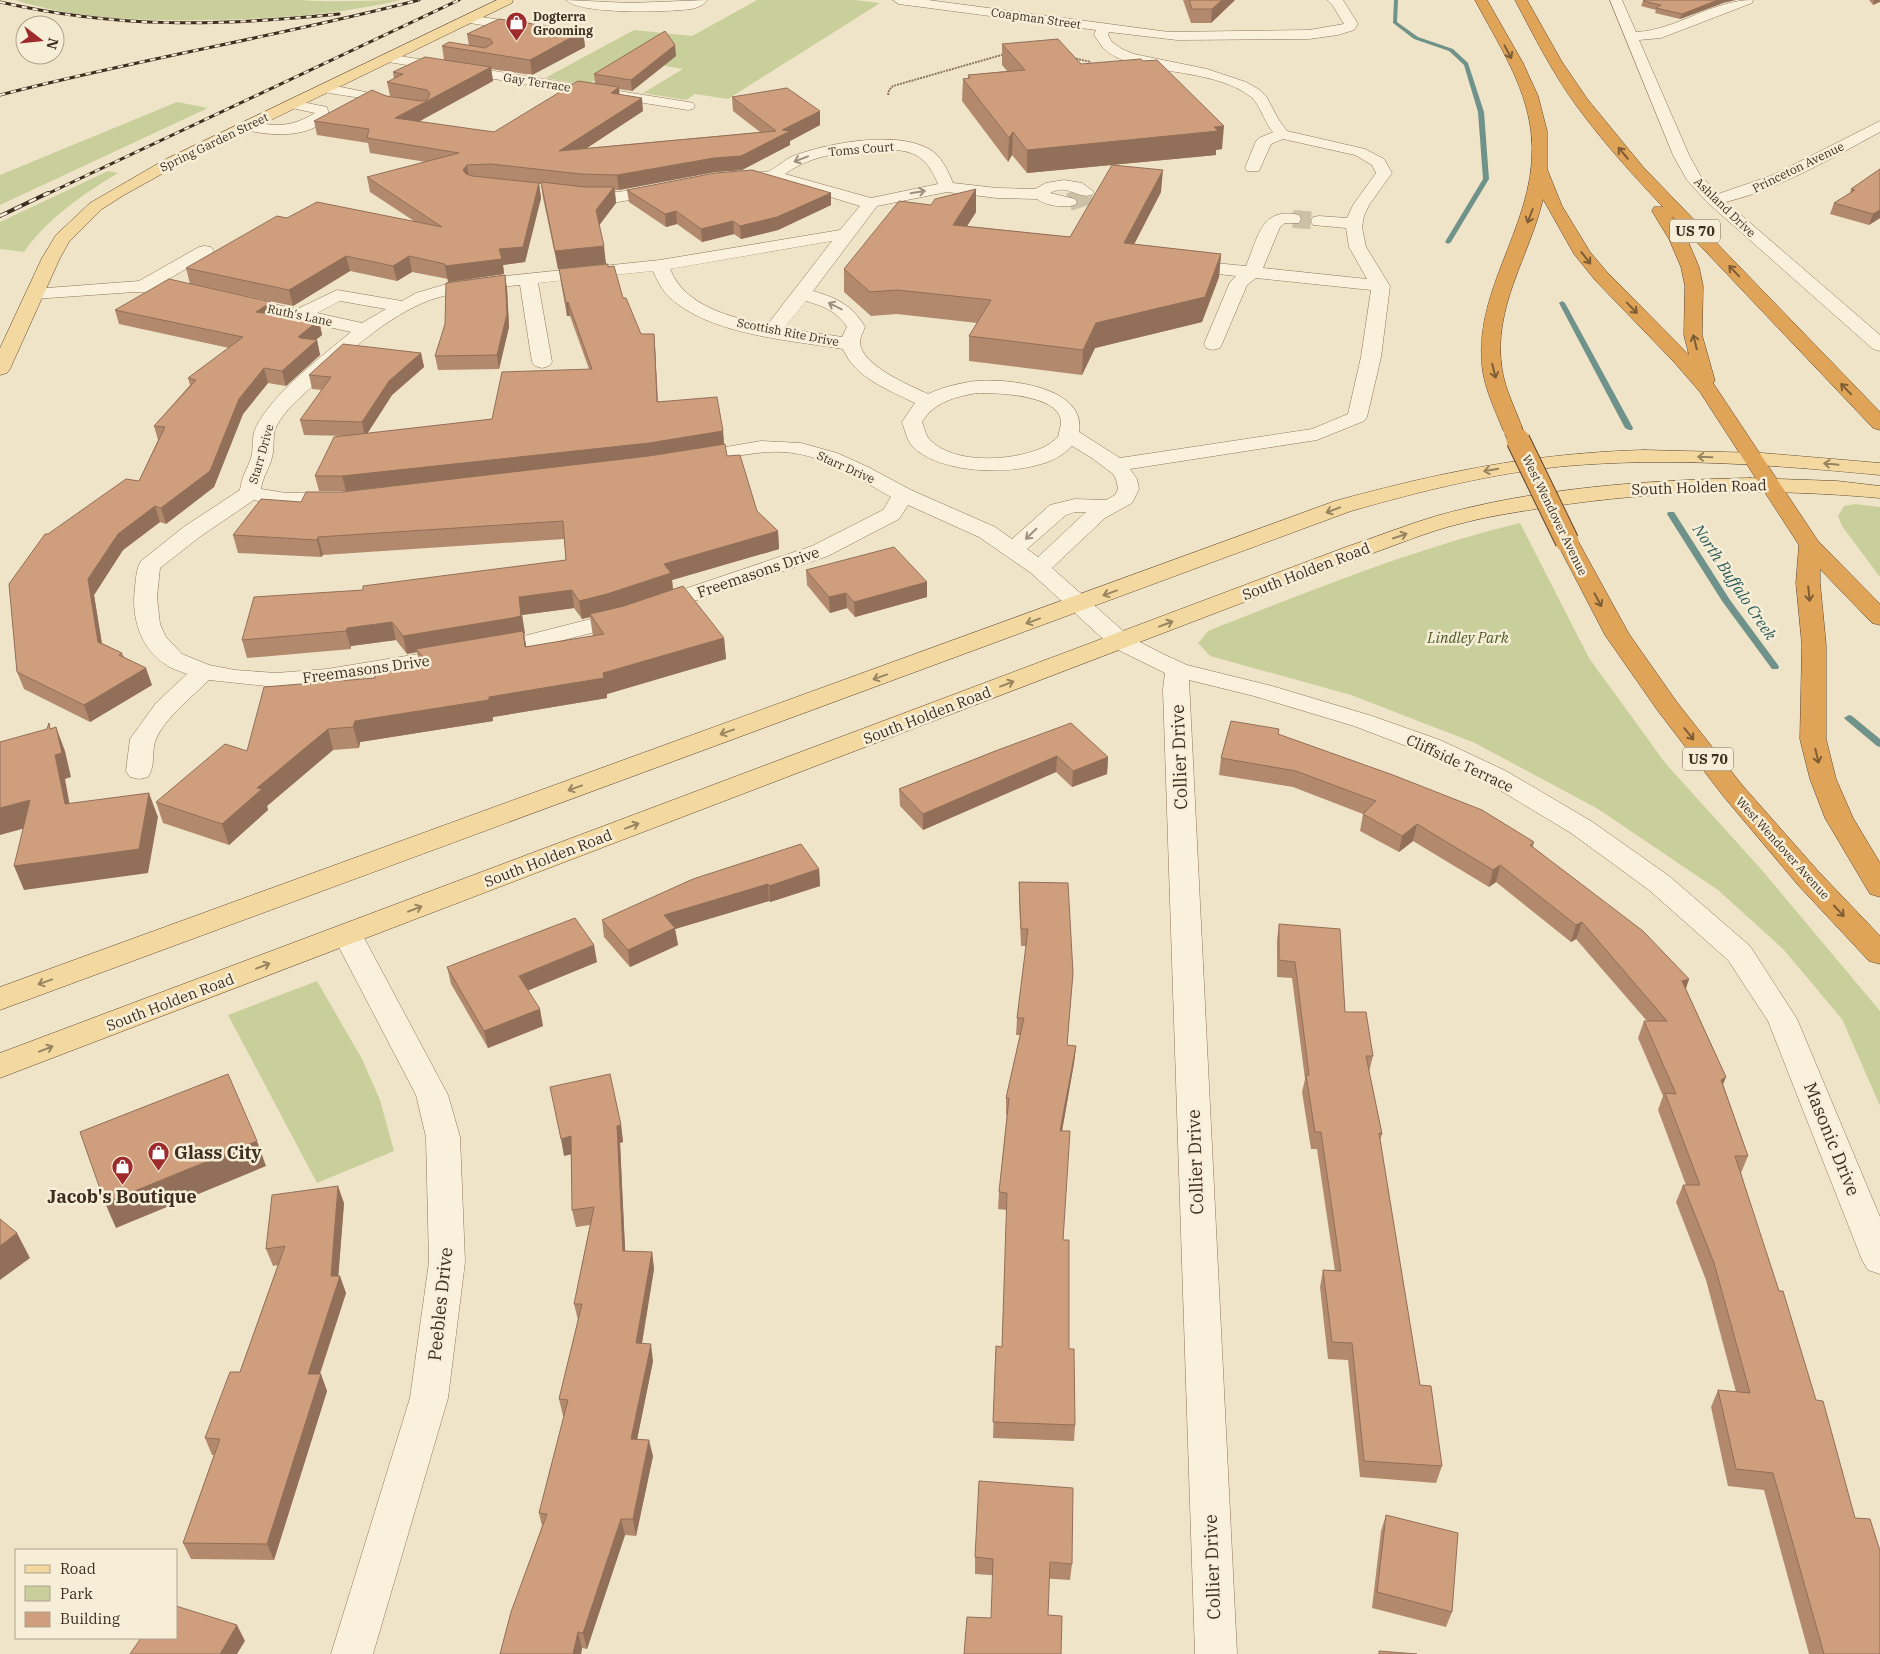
<svg xmlns="http://www.w3.org/2000/svg" width="1880" height="1654" viewBox="0 0 1880 1654" font-family="'IBM Plex Serif',serif">
<rect width="100%" height="100%" fill="#f0e4c8"/>
<path fill="#c9cf9b" d="M15,0H302C335,3 368,0 401,0C337,15 271,19 204,20C142,21 75,19 15,0Z
M757,0H855L880,3L728,99L695,94L686,100L643,93L683,69L629,60L587,85L545,78L634,30L692,36Z
M177,102L208,108L0,205V175Z
M108,171L118,173C82,195 49,217 24,252L0,249V222Z
M1855,504L1880,507V577L1842,526L1838,516L1844,506Z
M1520,523L1589,658L1666,764L1761,869L1880,1011V1106L1842,1019L1783,949L1718,890L1598,809L1475,743L1351,695L1210,656L1198,643L1208,631C1310,591 1412,549 1520,523Z
M317,981L362,1059L380,1100L394,1151L317,1183L228,1015Z"/>
<g fill="none" stroke-linecap="round" stroke-linejoin="round">
<path fill="#6f938a" fill-rule="evenodd" d="M1394,0H1398L1397,22L1418,37L1453,49L1468,63L1484,112L1489,179L1451,242L1448,244L1445,242L1483,179L1478,112L1464,65L1449,51L1414,39L1393,23Z
M1562,301L1565,303L1633,428L1632,430H1629L1625,428L1559,303Z
M1668,512H1674L1730,600L1778,665L1779,667L1778,669H1772L1722,601L1667,514Z
M1849,715L1852,716L1880,739V747L1877,746L1846,720L1844,718Z"/>
<path stroke="#ccc0a6" stroke-width="14" stroke-dasharray="14 8" stroke-linecap="butt" d="M1085,195L1086,192"/>
<path stroke="#ccc0a6" stroke-width="18" stroke-dasharray="18 9" stroke-linecap="butt" d="M1069,202L1085,197L1086,193
M1293,219L1319,221"/>
<defs>
<path id="minor" d="M566,0L630,3L707,0C704,5 697,8 691,9C670,12 578,15 566,0Z
M893,0H928L1169,32L1309,30L1344,24L1333,6L1327,0H1343L1358,24L1354,30L1338,35L1309,39L1177,40L1109,32L1108,35L1112,42L1122,49L1134,54L1207,69L1246,82L1260,90L1266,96L1279,120L1287,131L1365,149L1384,159L1392,173L1369,205L1364,216L1362,227L1366,247L1390,286L1381,357L1367,417L1364,421L1317,440L1130,469L1137,479L1139,489L1132,503L1105,518L1052,568L1130,637L1165,655L1187,665L1272,686L1372,716L1440,740L1506,771L1591,821L1669,876L1750,946L1797,1019L1880,1217V1274L1868,1270L1862,1260L1768,1021L1728,960L1649,890L1571,833L1488,783L1422,752L1354,726L1254,696L1189,680L1237,1654H1195L1163,689L1165,673L1112,647L1031,573L979,537L908,505L899,519L828,556L626,624L525,650L327,683L276,687L209,680C193,696 165,718 156,739C151,751 156,765 148,777L139,779L130,777L126,771L130,739L156,703L187,674C180,671 171,669 165,664C140,648 131,616 135,588C136,579 136,569 141,561L185,526L240,490C242,475 247,470 251,458C254,448 251,437 256,427C273,393 322,356 351,332L231,305L228,301L231,297L237,296L297,309L337,290L402,301L416,293L457,281L660,260L840,230L860,206L788,184L755,179L753,176L755,173C759,172 763,172 767,172C774,170 785,159 793,156C828,143 896,130 929,149C941,155 948,171 953,183L997,188L1035,189L1046,183L1064,180L1082,183L1094,192L1092,195C1076,199 1068,183 1050,193L1075,199L1077,202L1075,205C1064,208 1046,206 1037,199L997,198L947,192L877,206L813,291C837,298 852,305 865,327C863,332 860,337 860,342C860,365 911,386 928,394C943,387 960,383 976,381C1008,378 1087,387 1079,432L1120,458L1312,429L1348,414L1361,357L1371,290L1256,278L1247,285L1222,344L1220,348L1213,350L1206,348L1204,344L1230,282L1236,276L1183,270L1177,269L1174,265L1177,261L1183,260L1246,266C1258,238 1261,206 1299,215L1301,219L1299,223H1285L1280,227L1263,268L1367,279L1349,247L1346,228L1313,225L1311,221L1313,217L1319,216L1347,218L1353,205L1376,173L1372,165L1355,155L1283,139L1271,144L1259,171H1247L1245,168L1256,141L1259,138L1273,132C1264,122 1260,104 1251,97C1211,65 1132,77 1103,48C1100,44 1097,39 1094,35L1096,30L899,4ZM880,149C912,150 925,153 938,184L871,198L785,174C812,154 848,151 880,149ZM832,241L767,325C731,317 685,307 670,269ZM653,271C657,280 662,290 669,297C710,335 789,340 843,349C855,378 889,390 915,403L902,422C905,430 907,441 913,447C942,476 1026,477 1060,456C1065,453 1068,449 1072,446L1092,458L1113,474L1116,479L1118,489L1115,495L1106,500L1075,499L1050,505L1012,539L995,527L911,490L868,467L837,453L801,443L761,441L691,453L684,455L681,459L684,463L691,465C724,460 760,448 793,453C829,458 861,480 891,497L883,510L812,546L610,614L516,638L327,669L276,673L235,670L209,665L182,654L166,637L160,624L157,597L160,568L201,536L254,500L286,507H338L346,505L349,500L346,495L338,493H286L261,489C263,475 270,468 272,457C275,447 272,437 276,427C285,409 303,395 317,382C349,351 388,316 430,300C460,290 489,288 520,285L532,362L535,366L542,368L549,366L552,362L538,283ZM340,301L386,309L362,323L317,313ZM806,301C823,306 837,311 847,327L842,337L784,328ZM977,393C996,393 1058,394 1061,421C1061,426 1059,432 1058,437C1053,441 1048,446 1042,448C1012,461 955,465 930,440C926,436 924,427 922,422C934,402 955,397 977,393ZM1075,512H1086L1038,557L1027,549L1066,515Z
M1610,0H1622L1636,32C1677,30 1712,0 1753,0L1752,3L1661,38L1639,40L1689,155L1700,175L1718,194L1773,175L1880,121V132C1830,159 1781,188 1726,202L1880,335V351L1873,349L1708,203L1687,180L1673,155Z
M468,15L528,24L535,28L528,32L463,22L461,19Z
M387,54L688,102L693,103L695,106L693,109L688,110L382,61L380,58Z
M326,84L390,97L393,100L404,102L406,105L404,108C392,111 388,107 379,103C361,96 339,96 321,91L319,88L321,85Z
M292,100L327,107L329,115C312,140 267,136 242,129L239,126L242,123C250,121 257,123 265,124C285,127 298,123 315,113L287,107L285,104L287,101Z
M665,185L671,187L673,190L671,193L618,202L578,201L572,199L570,196L572,193L578,191L618,192Z
M205,246L211,247L214,251L211,255L163,282L201,288L204,292L201,296L195,297L175,294L135,292L34,299L28,298L25,294L28,290L34,289L139,281L199,247Z
M347,924L357,927L362,934L448,1095L460,1137L465,1262L448,1398L373,1654H331L410,1398L429,1262L426,1137L416,1095L332,934L337,927Z"/>
<path id="major" d="M497,0H513L512,3L178,165L124,195L102,209L69,242L60,258L10,369L7,373L0,375V348L42,258L56,235L90,203L166,159Z
M1644,450L1762,453L1880,463V475C1775,465 1671,457 1566,466C1493,473 1421,491 1351,511L0,1010V987L1335,501C1441,472 1534,453 1644,450Z
M1750,478L1837,481L1880,486V498C1769,488 1659,490 1548,507C1518,512 1488,516 1459,524C1426,532 1394,546 1362,557L0,1078V1053L1346,547C1376,537 1406,525 1436,516C1536,488 1646,480 1750,478Z"/>
<path id="highway" d="M1475,0H1487L1523,63L1538,96L1547,131V169L1562,206L1590,252L1607,272L1689,355L1684,335L1685,286L1681,267L1669,239L1652,211L1654,207H1663C1633,175 1602,141 1576,105C1552,72 1534,36 1515,0H1527L1562,62L1588,100L1644,168L1880,412V430L1873,428L1671,215L1687,239L1699,267L1703,286L1702,335L1715,381L1713,383L1818,541L1880,604V625L1872,623L1820,569V583L1826,645V739L1836,779L1853,818L1880,863V897L1870,894L1825,818L1810,779L1800,739L1802,645L1796,583L1799,545L1700,392L1674,362L1595,280L1574,254L1543,199C1530,255 1492,308 1502,369C1505,390 1516,410 1523,430L1520,434L1513,436L1506,434L1503,430C1495,409 1484,388 1482,365C1474,283 1542,217 1531,131C1525,83 1497,42 1475,0Z
M1567,534L1575,536L1578,541L1629,634L1676,701L1742,785L1818,871L1880,936V964L1869,961L1798,885L1724,797L1658,711L1605,635L1556,541L1559,536Z"/>
</defs>
<use href="#minor" stroke="#8d765c" stroke-width="1"/>
<use href="#major" stroke="#5b4430" stroke-width="1"/>
<use href="#highway" stroke="#5b4430" stroke-width="1"/>
<path stroke="#8d765c" stroke-width="2" stroke-dasharray="2 1" stroke-linecap="butt" d="M1073,58L1091,62
M888,95L889,90L893,86L1005,54"/>
<use href="#minor" fill="#faf1dc" fill-rule="evenodd"/>
<use href="#major" fill="#f3d9a0" fill-rule="evenodd"/>
<use href="#highway" fill="#e0a458" fill-rule="evenodd"/>
<defs>
<path id="rail-far1" d="M0,2C118,29 220,26 339,14
M0,95C139,59 280,36 419,0
M45,195L459,0"/>
<path id="rail" d="M0,216L48,193"/>
</defs>
<use href="#rail-far1" stroke="#3d2e20" stroke-width="3"/>
<use href="#rail" stroke="#3d2e20" stroke-width="4"/>
<use href="#rail-far1" stroke="#f7eed8" stroke-width="2" stroke-dasharray="5.5" stroke-linecap="butt"/>
<use href="#rail" stroke="#f7eed8" stroke-width="2.5" stroke-dasharray="8" stroke-linecap="butt"/>
<defs>
<path id="highway-bridge-far1" d="M1513,430L1518,441"/>
<path id="highway-bridge" d="M1518,440L1567,541"/>
</defs>
<use href="#highway-bridge-far1" stroke="#5b4430" stroke-width="19" stroke-linecap="butt"/>
<use href="#highway-bridge" stroke="#5b4430" stroke-width="25" stroke-linecap="butt"/>
<use href="#highway-bridge-far1" stroke="#e0a458" stroke-width="18"/>
<use href="#highway-bridge" stroke="#e0a458" stroke-width="23"/>
</g>
<path fill="#b2896c" fill-rule="evenodd" d="M1183,0H1235L1211,23H1191Z
M1869,0H1880L1873,5Z
M1643,1L1723,3L1680,19L1655,13L1656,10L1641,6Z
M583,31L585,47L532,75L491,69L493,81L418,122L494,132L595,84L594,74L676,56L632,91L619,89V94L643,111L587,148L760,132L733,111L732,97L820,125L790,141V145L742,170L715,172L619,190H615L616,203L599,225L606,264L558,269L543,198L541,184H539L541,198L525,262L503,265L504,274L448,282V279L412,272L397,281L350,271L293,306L190,284L186,268L287,218L414,221L370,192L367,177L426,162L370,153L368,143L317,135L314,121L386,96L398,98L390,96L387,82L394,79L393,72L444,60L442,46H469L467,34Z
M1002,44L1081,64L1222,149L1216,150V155L1027,173L1012,155L1008,162L962,101L963,79L968,78V75L1007,71L1002,65Z
M1880,169V218L1869,225L1830,214L1834,203L1850,193L1851,189Z
M976,189V212L967,226L1070,237L1161,192L1134,244L1221,254L1219,277L1202,322L1095,348L1082,375L969,361V336L977,323L897,314L871,316L844,292V269L931,205Z
M627,190L831,193V205L778,230L741,239L734,234L702,242L677,224L666,227L629,202Z
M608,267L641,334H654L655,347L658,401L723,431L724,444L727,456L757,511L778,531L779,549L672,580L673,589L724,638L726,659L607,694V698L493,717V721L360,742L359,748L333,750L267,806L268,810L229,845L163,823L156,802L247,751L375,678L420,667L417,652L407,654L396,640L351,646V649L247,658L242,640L363,590L566,560L564,539L323,555L321,557L238,553L233,535L301,502L345,491H319L315,476L345,436L304,435L300,420L322,390L312,389L309,375L421,353L424,367L392,395L367,434L492,419L589,369L570,316H567L561,283L559,269ZM574,608L582,619L590,617L593,636L526,647L524,634H525L522,615Z
M507,288L509,327L499,369L438,370L435,356Z
M271,302L274,314L319,320L322,335L315,340H317L320,355L286,386L268,383L243,414L214,487L166,524L160,522L123,550L94,595L102,643L122,653L124,657L152,685L90,722L24,689L17,672L48,534L139,481L158,440L154,426L190,385L188,378L229,348L119,324L115,310Z
M806,570L927,582V597L855,617L847,608L830,613L807,585Z
M1278,734L1534,842L1533,847L1689,979L1686,989L1726,1077L1723,1084L1748,1156L1741,1173L1880,1654H1809L1764,1490L1728,1486L1711,1407L1718,1390L1736,1392L1706,1280L1676,1202L1683,1185H1686L1658,1110L1663,1096L1638,1038L1644,1021H1647L1576,939L1571,942L1496,882L1489,887L1413,841L1399,852L1360,831L1363,814L1293,787L1219,775L1221,758Z
M998,750L1108,757L1107,774L1072,787L1056,772L923,830L900,806L899,789Z
M819,869L820,886L770,902L769,901L675,929L678,945L630,967L604,937L602,920Z
M1019,882L1073,973L1067,1045L1076,1046L1074,1063L1062,1131L1063,1240L1069,1349L1075,1425L1074,1441L993,1438L996,1346L1002,1347L1007,1210L998,1209L999,1192L1007,1115H1006V1098L1020,1035H1016L1017,1018L1026,946H1021L1019,899Z
M1279,924L1345,1012L1373,1056L1369,1072L1382,1134L1380,1140L1420,1385L1442,1466L1436,1483L1360,1477L1348,1360L1328,1359L1320,1287L1323,1270L1335,1271L1317,1149H1311L1302,1092L1305,1079L1292,978L1277,977V940Z
M597,962L528,990L543,1026L488,1048L451,984L447,967Z
M621,1125L623,1142L620,1143L625,1251L652,1252L654,1269L642,1344L653,1361L637,1439L653,1456L636,1536L625,1535L587,1649L582,1648L581,1654H500L542,1526L539,1513L564,1416H563L559,1399L578,1320L574,1304L590,1225L576,1227L572,1210V1154L564,1156Z
M344,1203L338,1276L346,1293L320,1374L327,1391L274,1560L191,1559L183,1543L214,1455H212L205,1438L240,1372L278,1265L273,1266L266,1249Z
M1386,1515L1452,1612L1446,1627L1372,1608L1381,1531Z
M975,1557L1072,1564L1070,1580L975,1574Z"/>
<path fill="#916f58" d="M1222,0H1235L1211,23L1212,9Z
M1718,0H1736L1723,3L1680,19L1682,14Z
M1874,0H1880V2L1873,5Z
M583,31L585,47L532,75L530,60Z
M675,45L676,56L632,91L631,80Z
M491,67L493,81L398,133L395,118Z
M619,87L620,101L611,93Z
M642,98L643,111L561,165L559,151Z
M820,111V125L790,141V145L742,170L715,172L619,190L617,175L714,158L782,130Z
M1224,126L1222,149L1216,150V155L1027,173V150Z
M1013,132L1012,155L1008,162L1009,138Z
M467,165L469,179L463,170Z
M1163,170L1161,192L1123,266L1124,243Z
M539,183L541,198L525,262L503,265L504,274L448,282L445,266L499,249Z
M614,187L616,203L598,227L596,210Z
M976,189V212L953,248V225Z
M831,193V205L778,230L741,239L740,226Z
M1880,210V218L1869,225L1873,214Z
M676,211L677,224L666,227L665,214Z
M733,221L734,234L702,242L701,229Z
M604,246L606,264L558,269L555,251Z
M1221,254L1219,277L1202,322L1095,348L1082,375L1083,350L1096,323Z
M346,256L350,271L293,306L289,290Z
M409,256L412,272L397,281L393,266Z
M505,275L507,288L509,327L499,369L497,355Z
M271,302L275,317L256,312Z
M568,302L570,316H567L566,303Z
M319,320L322,335L305,349L317,340L320,355L286,386L282,371L298,337Z
M654,334L655,347L658,416L657,402Z
M421,353L424,367L392,395L365,437L362,422L389,381Z
M264,368L268,383L243,414L214,487L166,524L161,508L239,399Z
M723,431L724,445L651,457L346,491L342,476Z
M155,506L160,522L123,550L94,595L104,658L98,642L88,579L118,534Z
M778,531L779,549L672,580L673,591L609,612L590,614V617L582,619L579,601L664,564Z
M318,537L323,555L321,557L317,540Z
M927,582V597L855,617L854,602Z
M572,590L574,608L522,615L525,634H524L527,651L416,649L417,652L407,654L403,636L519,597Z
M846,593L847,608L830,613L829,597Z
M392,622L396,640L351,646V649L346,631L347,628Z
M724,638L726,659L607,694V698L493,717V721L360,742L359,748L353,727L355,721L489,697L603,673Z
M146,668L152,685L90,722L84,705Z
M56,727L65,751L71,777L65,779L74,828L65,804L55,755Z
M328,729L333,750L267,806L268,810L229,845L222,824L257,788Z
M1057,756L1056,772L923,830V814Z
M1108,757L1107,774L1072,787L1073,771Z
M149,793L158,817L148,873L24,890L14,866Z
M30,800L40,824L0,835V808Z
M1417,824L1413,841L1399,852L1402,836Z
M1500,865L1496,882L1489,887L1493,870Z
M819,869L820,886L770,902L769,886Z
M768,884L769,901L675,929L678,945L630,967L628,950L664,915Z
M1582,922L1576,939L1571,942L1576,925Z
M594,945L597,962L522,993L519,976Z
M1689,979L1683,996L1682,981Z
M540,1009L543,1026L488,1048L484,1031Z
M1076,1046L1074,1063L1059,1148L1060,1131Z
M1726,1077L1719,1094L1721,1080Z
M621,1125L623,1142L620,1143L626,1268L623,1251L617,1126Z
M571,1136L575,1153L564,1156L561,1139Z
M257,1141L266,1166L116,1228L105,1203Z
M338,1186L344,1203L338,1281L340,1276L346,1293L314,1391L308,1374L331,1276Z
M17,1233L30,1258L0,1280V1246Z
M652,1252L654,1269L639,1360L636,1343Z
M651,1344L653,1361L634,1455L631,1439Z
M321,1374L327,1391L274,1560L267,1544Z
M649,1440L653,1456L636,1536L633,1519Z
M621,1519L625,1535L587,1649L583,1633Z
M237,1625L245,1641L237,1654H220Z
M578,1632L582,1648L581,1654H573Z"/>
<path fill="#cf9f7d" stroke="#916f58" d="M1189,0H1222L1212,9H1192Z
M1646,0H1718L1682,14L1656,8L1661,5L1643,1Z
M499,19L583,31L530,60L442,46L449,42L485,48L493,43L490,39L467,34Z
M665,31L675,45L631,80L594,74Z
M1058,39L1081,64L1141,59L1143,61L1157,60L1224,126L1214,127L1218,131L1027,150L1013,132L1009,138L963,79L970,78L968,75L1025,70L1002,44Z
M425,57L491,67L395,118L494,132L578,81L619,87L611,93L642,98L559,151L776,131L732,97L787,88L820,111L782,130L790,131L741,156L714,158L617,175L581,174L491,164L467,165L463,170L466,174L472,176L539,183L523,247L499,249L502,259L445,266V264L409,256L393,266L346,256L289,290L186,268L277,216L287,218L317,202L442,227L367,177L459,153L367,138L369,129L314,121L372,90L386,96L421,101L427,100L430,94L427,90L387,82L403,74L393,72Z
M1112,165L1163,170L1124,243L1221,254L1205,297L1096,323L1083,350L969,336L991,300L897,290L870,292L844,269L899,201L931,205L935,199L976,189L953,225L1070,237Z
M1880,169V210L1873,214L1834,203L1855,190L1851,189Z
M752,170L831,193L777,217L740,226L733,221L701,229L676,211L665,214L627,190L715,173Z
M541,182L585,187H614L596,210L604,246L555,251Z
M608,264V267L614,266L623,298H626L641,334H654L657,402L717,397L723,431L649,443L342,476H315L334,437L492,419L502,372L592,369L568,302L566,303L559,269Z
M505,275L507,314L497,355L435,356L445,324L446,283Z
M169,279L271,302L256,312L319,320L298,337H302L300,338L317,340L282,371L264,368L239,399L210,471L161,508L155,506L118,534L88,579L98,642L122,653L119,655L146,668L84,705L17,672L9,584L45,534H48L126,479L139,481L165,427L154,426L196,380L188,378L243,337L115,310Z
M343,344L421,353L389,381L362,422L300,420L331,377L309,375Z
M725,444L727,456L740,455L757,511L778,531L664,564L671,573L607,594L579,601L572,590L519,597L521,616L512,618L403,636L392,622L347,628L346,631L242,640L254,597L363,590V586L566,560L563,521L318,537L317,540L233,535L261,499L301,502L306,492H342L649,456Z
M894,547L927,582L854,602L846,593L829,597L806,570Z
M683,586L724,638L603,673L604,678L489,697V700L355,721L353,727L328,729L257,788L262,789L222,824L156,802L225,744L247,751L264,687L375,678V674L430,665L416,649L523,631L525,647L604,634L590,614L624,606Z
M1231,721L1279,729L1278,734L1393,775L1482,810L1534,842L1530,845L1643,931L1689,979L1682,981L1726,1077L1721,1080L1748,1156H1735L1779,1291H1783L1816,1400L1823,1401L1855,1518L1870,1519L1880,1551V1654H1824L1773,1473L1736,1469L1718,1390L1750,1393L1714,1263L1683,1185H1700L1665,1093L1676,1094L1644,1021H1667L1582,922L1576,925L1500,865L1493,870L1417,824L1402,836L1363,814L1376,801L1296,771L1221,758Z
M49,723L50,729L56,727L62,753L55,755L65,804L149,793L139,849L14,866L30,800L0,808V742L47,729Z
M1071,723L1108,757L1073,771L1057,756L923,814L899,789L998,750Z
M801,844L819,869L769,886L768,884L664,915L675,928L628,950L602,920L693,879Z
M1019,882L1068,883L1073,973L1067,1045L1076,1046L1060,1131H1070L1063,1240H1069V1349H1074L1075,1425L993,1422L996,1346L1002,1347L1007,1193L999,1192L1009,1098H1006L1024,1018H1017L1028,929H1021Z
M575,918L594,945L519,976L540,1009L484,1031L447,967Z
M1279,924L1340,929L1345,1012H1366L1373,1056H1366L1382,1134L1379,1133L1420,1385L1431,1386L1442,1466L1364,1461L1352,1343L1332,1342L1323,1270L1341,1271L1321,1132H1315L1306,1075H1309L1295,962L1279,960Z
M228,1074L257,1141L105,1203L80,1132Z
M610,1074L621,1125L617,1126L623,1251L652,1252L636,1343L651,1344L631,1439L649,1440L633,1519H621L583,1633L578,1632L573,1654H500L511,1612L547,1514L539,1513L568,1400L559,1399L582,1304H574L594,1207L572,1210L571,1136L561,1139L550,1087Z
M338,1186L331,1276H340L308,1374H321L267,1544L183,1543L220,1439L205,1438L230,1372H240L285,1246L266,1249L272,1195Z
M0,1219L17,1233L0,1246Z
M979,1481L1073,1488L1072,1564L1050,1562L1048,1615L1062,1616L1061,1654H964L967,1617L991,1618L993,1559L975,1557Z
M1386,1515L1458,1533L1452,1612L1377,1592Z
M176,1606L237,1625L220,1654H130L141,1638H176Z
M1379,1651L1417,1654H1379Z"/>
<defs><path id="oneway-shaft" d="M-6 0H5M1.5-3L5.5 0L1.5 3" fill="none" stroke-width="1.6" stroke-linecap="round" stroke-linejoin="round" transform="scale(1.25)"/></defs>
<g stroke="#7e5d36">
<use href="#oneway-shaft" transform="translate(1508 52) rotate(62)"/>
<use href="#oneway-shaft" transform="translate(1623 153) rotate(-130)"/>
<use href="#oneway-shaft" transform="translate(1530 216) rotate(111)"/>
<use href="#oneway-shaft" transform="translate(1586 258) rotate(52)"/>
<use href="#oneway-shaft" transform="translate(1734 271) rotate(-134)"/>
<use href="#oneway-shaft" transform="translate(1632 308) rotate(46)"/>
<use href="#oneway-shaft" transform="translate(1695 342) rotate(-104)"/>
<use href="#oneway-shaft" transform="translate(1494 371) rotate(76)"/>
<use href="#oneway-shaft" transform="translate(1846 389) rotate(-134)"/>
<use href="#oneway-shaft" transform="translate(1809 594) rotate(84)"/>
<use href="#oneway-shaft" transform="translate(1598 600) rotate(62)"/>
<use href="#oneway-shaft" transform="translate(1689 734) rotate(52)"/>
<use href="#oneway-shaft" transform="translate(1817 756) rotate(77)"/>
<use href="#oneway-shaft" transform="translate(1839 911) rotate(47)"/>
</g>
<g stroke="#9c907e">
<use href="#oneway-shaft" transform="translate(801 159) rotate(159)"/>
<use href="#oneway-shaft" transform="translate(918 192) rotate(-10)"/>
<use href="#oneway-shaft" transform="translate(835 306) rotate(-153)"/>
<use href="#oneway-shaft" transform="translate(1031 534) rotate(136)"/>
</g>
<g stroke="#988460">
<use href="#oneway-shaft" transform="translate(1705 457) rotate(-178)"/>
<use href="#oneway-shaft" transform="translate(1831 464) rotate(-174)"/>
<use href="#oneway-shaft" transform="translate(1491 470) rotate(170)"/>
<use href="#oneway-shaft" transform="translate(1333 510) rotate(159)"/>
<use href="#oneway-shaft" transform="translate(1400 536) rotate(-19)"/>
<use href="#oneway-shaft" transform="translate(1110 593) rotate(160)"/>
<use href="#oneway-shaft" transform="translate(1033 621) rotate(160)"/>
<use href="#oneway-shaft" transform="translate(1166 624) rotate(-21)"/>
<use href="#oneway-shaft" transform="translate(880 677) rotate(160)"/>
<use href="#oneway-shaft" transform="translate(1007 684) rotate(-21)"/>
<use href="#oneway-shaft" transform="translate(727 732) rotate(160)"/>
<use href="#oneway-shaft" transform="translate(575 788) rotate(160)"/>
<use href="#oneway-shaft" transform="translate(632 826) rotate(-21)"/>
<use href="#oneway-shaft" transform="translate(415 909) rotate(-21)"/>
<use href="#oneway-shaft" transform="translate(263 966) rotate(-21)"/>
<use href="#oneway-shaft" transform="translate(45 982) rotate(160)"/>
<use href="#oneway-shaft" transform="translate(46 1049) rotate(-21)"/>
</g>
<defs>
<symbol id="shop-pin" viewBox="-11 -11 22 30"><path d="M0 17L-7.5 6A9.5 9.5 0 1 1 7.5 6Z" fill="#9e2a2b" stroke="#f7eed8"/><path d="M-5-2.5h2.3a2.7 3.5 0 0 1 5.4 0H5L5.5 6h-11ZM-1.5-2.5h3a1.5 2.3 0 0 0-3 0Z" fill="#fff"/></symbol>
</defs>
<g fill-rule="evenodd">
<use href="#shop-pin" x="504" y="10" width="25" height="34"/>
<use href="#shop-pin" x="146" y="1140" width="25" height="34"/>
<use href="#shop-pin" x="110" y="1154" width="25" height="34"/>
</g>
<g text-anchor="middle" dominant-baseline="central" stroke-width="5" stroke-linejoin="round" paint-order="stroke">
<g font-size="12" font-weight="bold" fill="#3d2e20" stroke="#f7eed8" text-anchor="start">
<text x="533" y="16">Dogterra<tspan x="533" dy="14">Grooming</tspan></text>
</g>
<g font-size="12" fill="#3d2e20" stroke="#f7eed8">
<text transform="translate(1036 18) rotate(8)">Coapman Street</text>
<text transform="translate(537 82) rotate(9)">Gay Terrace</text>
<text transform="translate(214 142) rotate(-26)">Spring Garden Street</text>
<text transform="translate(861 149) rotate(-5)">Toms Court</text>
<text transform="translate(1798 167) rotate(-26)">Princeton Avenue</text>
<text transform="translate(1725 207) rotate(44)">Ashland Drive</text>
<text transform="translate(300 315) rotate(12)">Ruth's Lane</text>
<text transform="translate(788 332) rotate(11)">Scottish Rite Drive</text>
<text transform="translate(261 454) rotate(-74)">Starr Drive</text>
<text transform="translate(846 467) rotate(24)">Starr Drive</text>
<text transform="translate(1555 515) rotate(64)">West Wendover Avenue</text>
<text transform="translate(1783 848) rotate(48)">West Wendover Avenue</text>
</g>
<g fill="#f7eed8" stroke="#756857" stroke-width="1">
<rect x="1670" y="219.5" width="50" height="23" rx="4"/>
<rect x="1683" y="747.5" width="50" height="23" rx="4"/>
</g>
<g font-size="14" font-weight="bold" fill="#3d2e20">
<text x="1695" y="231">US 70</text>
<text x="1708" y="759">US 70</text>
</g>
<g font-size="15" fill="#3d2e20" stroke="#f7eed8">
<text transform="translate(1699 487) rotate(-2)">South Holden Road</text>
<text transform="translate(1306 571) rotate(-21)">South Holden Road</text>
<text transform="translate(758 572) rotate(-19)">Freemasons Drive</text>
<text transform="translate(366 669) rotate(-8)">Freemasons Drive</text>
<text transform="translate(927 715) rotate(-21)">South Holden Road</text>
<text transform="translate(1460 763) rotate(25)">Cliffside Terrace</text>
<text transform="translate(548 858) rotate(-21)">South Holden Road</text>
<text transform="translate(170 1002) rotate(-21)">South Holden Road</text>
</g>
<g font-size="15" font-style="italic" fill="#4d5a26" stroke="#f7eed8">
<text x="1468" y="637">Lindley Park</text>
</g>
<g font-size="16" font-style="italic" fill="#2f5d5a" stroke="#f7eed8">
<text transform="translate(1735 582) rotate(56)">North Buffalo Creek</text>
</g>
<g font-size="18" fill="#3d2e20" stroke="#f7eed8">
<text transform="translate(1179 757) rotate(-92)">Collier Drive</text>
<text transform="translate(1832 1139) rotate(68)">Masonic Drive</text>
<text transform="translate(1195 1162) rotate(-92)">Collier Drive</text>
<text transform="translate(440 1304) rotate(-84)">Peebles Drive</text>
<text transform="translate(1212 1567) rotate(-92)">Collier Drive</text>
</g>
<g font-size="18" font-weight="bold" fill="#3d2e20" stroke="#f7eed8" text-anchor="start">
<text x="174" y="1152">Glass City</text>
<text x="122" y="1196" text-anchor="middle">Jacob's Boutique</text>
</g>
</g>
<rect x="15" y="1549" width="162" height="90" fill="#f7eed8" stroke="#ada18e"/>
<rect x="25" y="1565" width="25" height="8" fill="#f3d9a0" stroke="#ada18e"/>
<text x="60" y="1574" font-size="15" fill="#3d2e20">Road</text>
<rect x="25" y="1586" width="25" height="15" fill="#c9cf9b" stroke="#ada18e"/>
<text x="60" y="1599" font-size="15" fill="#3d2e20">Park</text>
<rect x="25" y="1612" width="25" height="15" fill="#cf9f7d" stroke="#ada18e"/>
<text x="60" y="1624" font-size="15" fill="#3d2e20">Building</text>
<g transform="translate(40 40) rotate(106)"><circle r="24" fill="#f7eed8" stroke="#ada18e"/>
<path d="M0-4L9 19L0 12L-9 19Z" fill="#9e2a2b"/>
<text y="-8" font-size="14" font-weight="bold" text-anchor="middle" fill="#3d2e20">N</text>
</g>
</svg>
